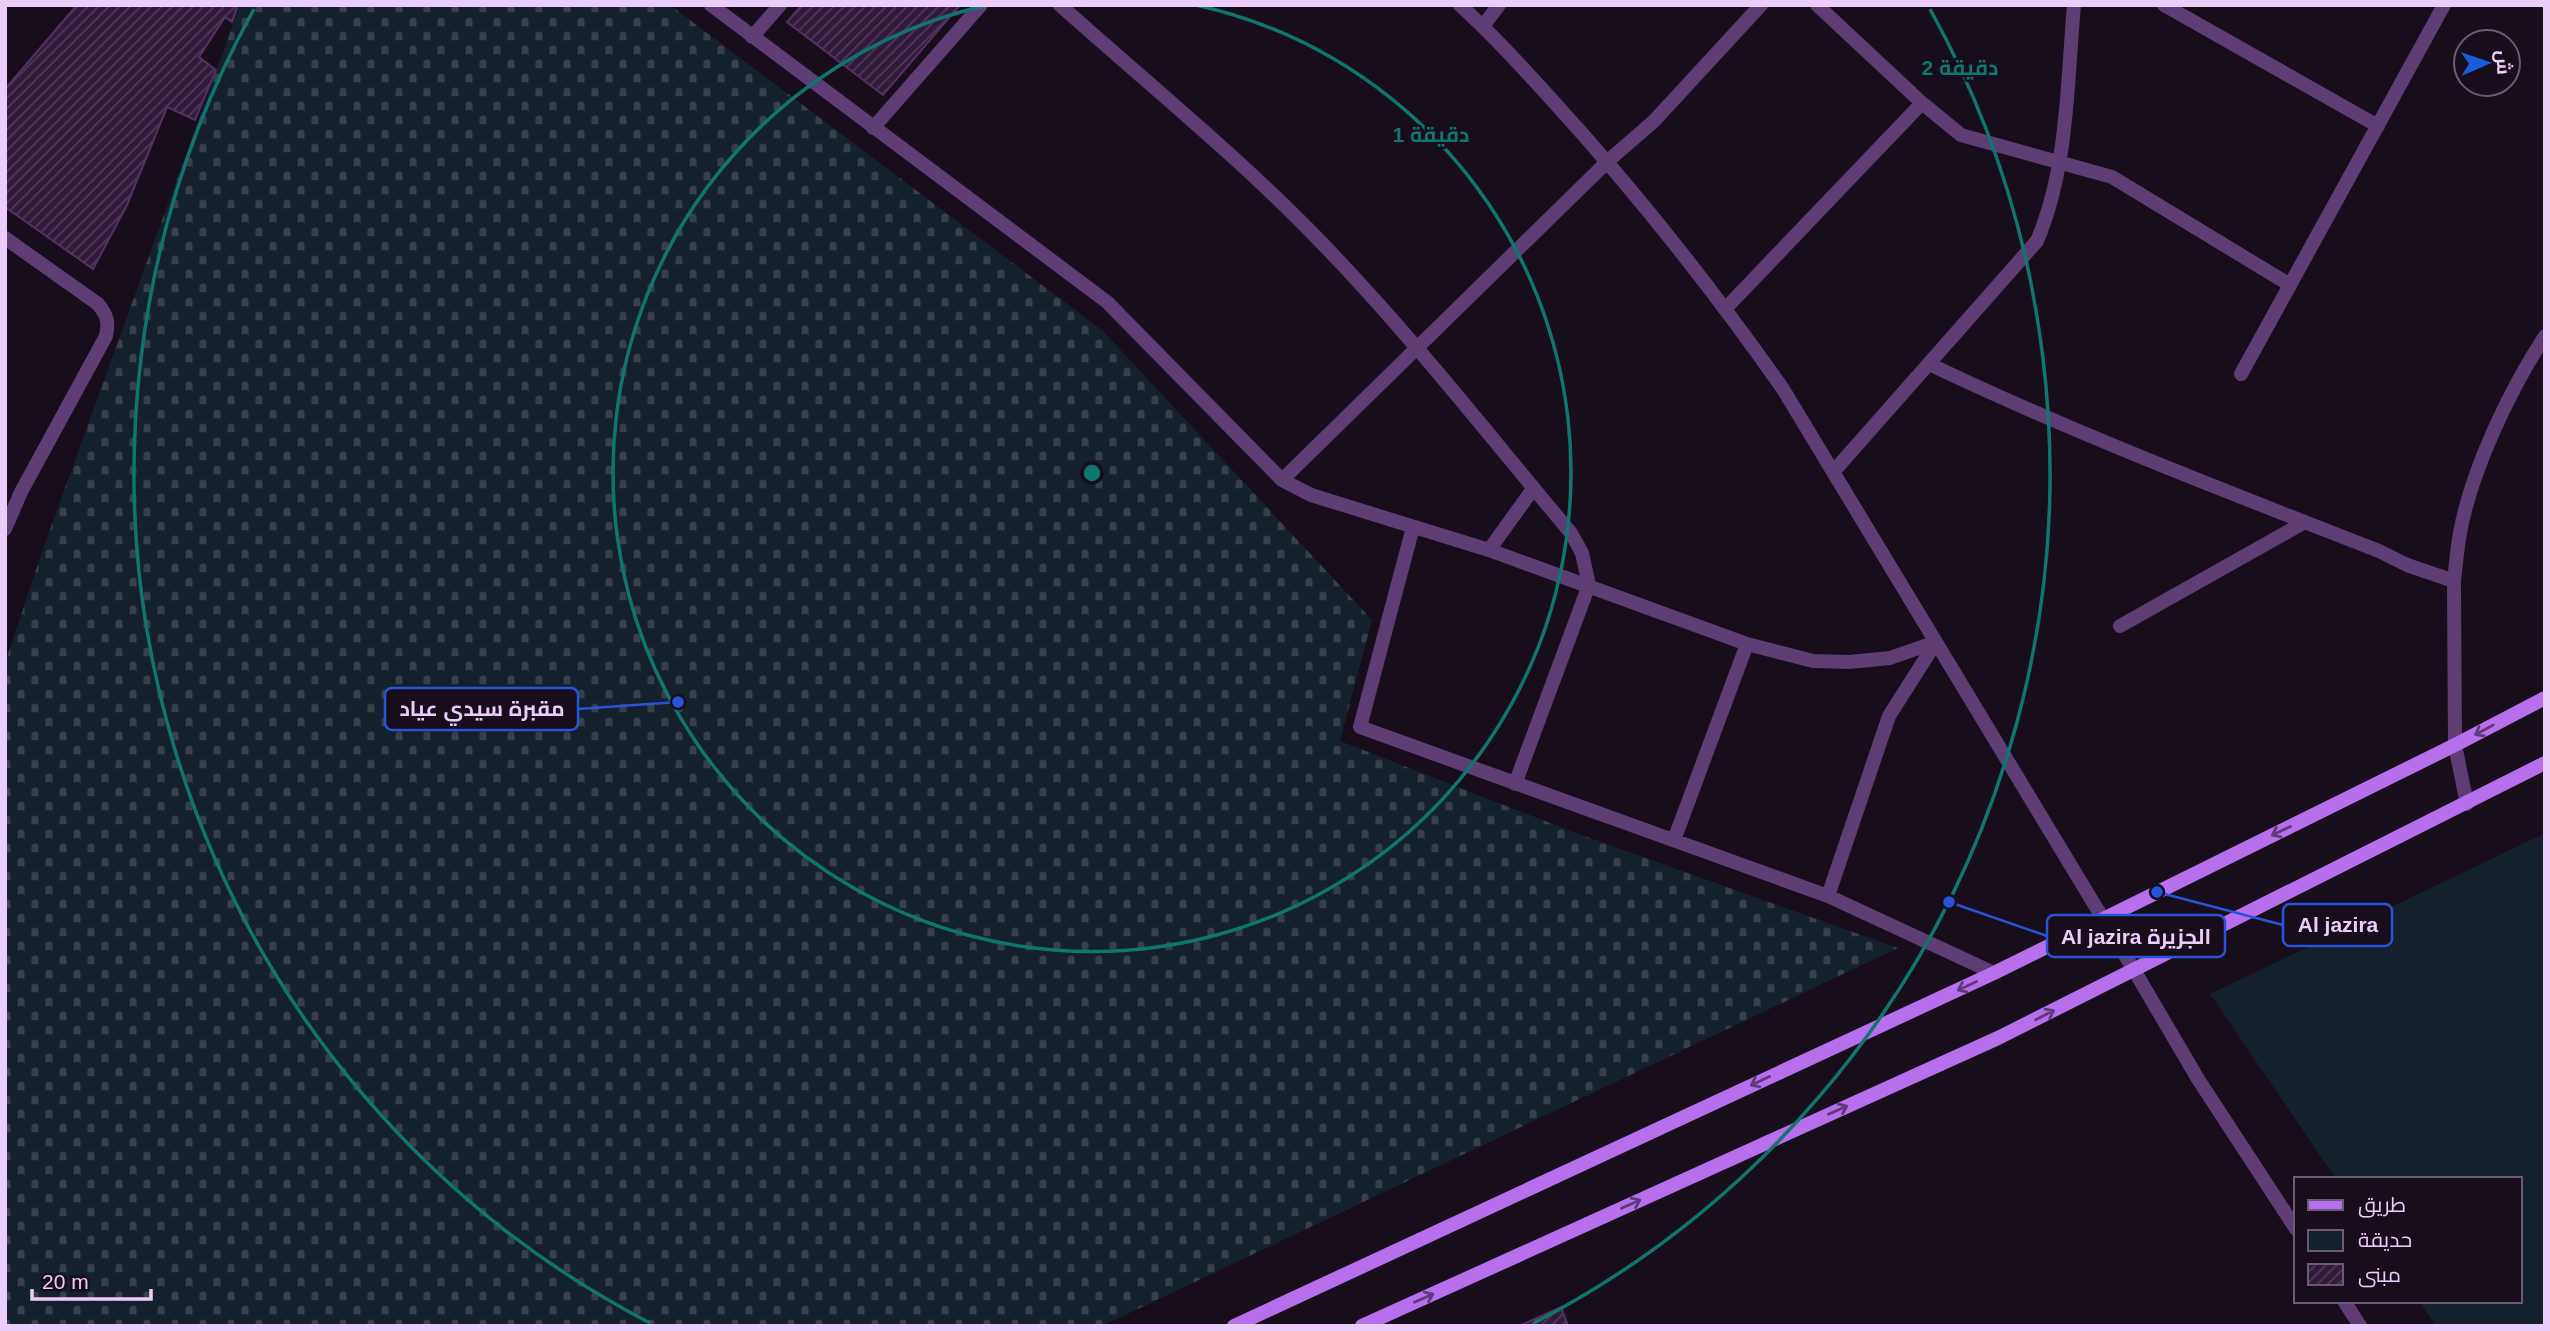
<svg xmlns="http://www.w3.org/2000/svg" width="2550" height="1331" viewBox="0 0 2550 1331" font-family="Arial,Cairo,sans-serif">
<defs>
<pattern id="cemetery-stones" width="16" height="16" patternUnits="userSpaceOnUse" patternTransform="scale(1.75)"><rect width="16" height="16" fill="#14202b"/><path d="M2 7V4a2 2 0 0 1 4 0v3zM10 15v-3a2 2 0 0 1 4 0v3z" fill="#363f4a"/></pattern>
<pattern id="building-hatch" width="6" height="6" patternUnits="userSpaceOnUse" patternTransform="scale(1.75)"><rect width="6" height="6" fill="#321b3a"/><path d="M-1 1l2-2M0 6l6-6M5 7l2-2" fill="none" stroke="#503b57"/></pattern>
</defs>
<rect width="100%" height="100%" fill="#170d1b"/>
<path fill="#14202b" d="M2545,833V1326H2436L2419,1301H2520V1179H2336L2210,994Z"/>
<path fill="url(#cemetery-stones)" d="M240,5H670L1103,331L1372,620L1340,741L1573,832L1898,948L1102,1326H5V663L44,546Z"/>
<path fill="url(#building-hatch)" stroke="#563063" stroke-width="2" d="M77,5H238L232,22L225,17L199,57L216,70L195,120L167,107L127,205L93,269L5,207V89Z
M802,5H960L883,95L787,22Z
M1561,1307L1568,1326H1519Z"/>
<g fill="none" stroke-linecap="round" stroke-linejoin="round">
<path stroke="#5e3d75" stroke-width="14" d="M2134,970L2198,1079L2296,1229
M2344,1301L2360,1326"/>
<path stroke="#5e3d75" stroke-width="14" d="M711,5L1107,302L1282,480L1311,495L1489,550L1747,644L1813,661L1849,662L1890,658L1936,642
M1060,5C1145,81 1235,154 1315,236C1407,330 1487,433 1571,533L1582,553L1589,585L1515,784
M1460,5C1493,35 1523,68 1553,101C1636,192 1712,288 1783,389L2134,970
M1817,5L1922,103L1961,135L2112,177L2290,285L2444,5
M2164,5L2378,126
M1483,26L1499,5
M752,37L780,5
M873,128L981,5
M5,238L98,304C107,315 109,322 106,336L21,492L5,529
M1726,308L1922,103
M1929,364C2076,434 2228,492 2379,551L2407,565L2454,581L2455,745L2467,804
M2241,374L2290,285
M1834,471L2037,241C2068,168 2067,84 2074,5
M1282,480L1608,161L1654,121L1761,5
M1413,527L1360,727L1828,896L1994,973
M1489,550L1533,489
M2454,581C2456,565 2457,549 2460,533C2471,471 2510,389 2545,336
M2120,626L2305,522
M1674,840L1747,644
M1828,896L1889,716L1936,642"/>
<path stroke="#b86fee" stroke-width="14" d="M1234,1326L1994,973L2455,745L2545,698
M1362,1326L1998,1038L2545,763"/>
</g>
<defs><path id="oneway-shaft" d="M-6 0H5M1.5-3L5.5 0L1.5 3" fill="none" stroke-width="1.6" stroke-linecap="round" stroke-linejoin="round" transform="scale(1.75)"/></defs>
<g stroke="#5f397a">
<use href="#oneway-shaft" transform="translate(2484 730) rotate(151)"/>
<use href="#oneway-shaft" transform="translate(2281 831) rotate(154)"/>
<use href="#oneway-shaft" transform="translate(1967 986) rotate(155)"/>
<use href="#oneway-shaft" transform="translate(2045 1015) rotate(-27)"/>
<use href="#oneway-shaft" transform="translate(1760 1081) rotate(155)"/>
<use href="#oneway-shaft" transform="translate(1838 1110) rotate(-24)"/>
<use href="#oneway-shaft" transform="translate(1631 1204) rotate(-24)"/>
<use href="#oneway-shaft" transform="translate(1424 1298) rotate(-24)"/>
</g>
<g fill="none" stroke="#0f766e" stroke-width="3.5">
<path d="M1196 5A479 479 0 1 1 988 5"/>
<path d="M650 1323A958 958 0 0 1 254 9M1930 9A958 958 0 0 1 1534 1323"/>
</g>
<circle cx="1092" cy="473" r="10" fill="#0f766e" stroke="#170d1b" stroke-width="3.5"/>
<g font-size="21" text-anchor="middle" font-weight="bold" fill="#0f766e" stroke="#170d1b" stroke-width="5" stroke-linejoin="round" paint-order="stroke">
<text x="1960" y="75">2 دقيقة</text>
<text x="1431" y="142">1 دقيقة</text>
</g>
<path fill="none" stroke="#2754da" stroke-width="2.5" d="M678 702L578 709M2157 892L2283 925M1949 902L2047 936"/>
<g fill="#2754da" stroke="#170d1b" stroke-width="2.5">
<circle cx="678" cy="702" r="7"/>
<circle cx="2157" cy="892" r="7"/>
<circle cx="1949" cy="902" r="7"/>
</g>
<g fill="#170d1b" stroke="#2754da" stroke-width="2.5">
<rect x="385" y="688" width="193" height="42" rx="7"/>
<rect x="2283" y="904" width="109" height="42" rx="7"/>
<rect x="2047" y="915" width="178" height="42" rx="7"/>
</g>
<g font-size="21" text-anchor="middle" font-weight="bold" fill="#eacdf9">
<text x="482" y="716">مقبرة سيدي عياد</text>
<text x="2338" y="932">Al jazira</text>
<text x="2136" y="944">Al jazira الجزيرة</text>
</g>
<rect width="2550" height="1331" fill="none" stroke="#eacdf9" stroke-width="14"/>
<rect x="2294" y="1177" width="228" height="126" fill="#170d1b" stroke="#6b5a74" stroke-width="2"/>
<rect x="2308" y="1200" width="35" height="10" fill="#b86fee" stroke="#6b5a74" stroke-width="2"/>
<text x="2358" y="1212" font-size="21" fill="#eacdf9">طريق</text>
<rect x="2308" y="1230" width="35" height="21" fill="#14202b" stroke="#6b5a74" stroke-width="2"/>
<text x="2358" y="1247" font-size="21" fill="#eacdf9">حديقة</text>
<rect x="2308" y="1264" width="35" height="21" fill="url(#building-hatch)" stroke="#6b5a74" stroke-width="2"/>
<text x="2358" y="1282" font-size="21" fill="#eacdf9">مبنى</text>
<g transform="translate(2487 63) rotate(88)"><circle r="33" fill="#170d1b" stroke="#6b5a74" stroke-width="2"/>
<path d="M0-5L12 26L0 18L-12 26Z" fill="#195cd9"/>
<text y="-10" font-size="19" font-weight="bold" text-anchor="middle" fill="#eacdf9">ش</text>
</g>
<path d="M32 1289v10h119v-10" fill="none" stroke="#eacdf9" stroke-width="3.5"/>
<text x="42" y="1289" font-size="21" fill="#eacdf9" stroke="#170d1b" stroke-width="5" paint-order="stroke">20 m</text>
</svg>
